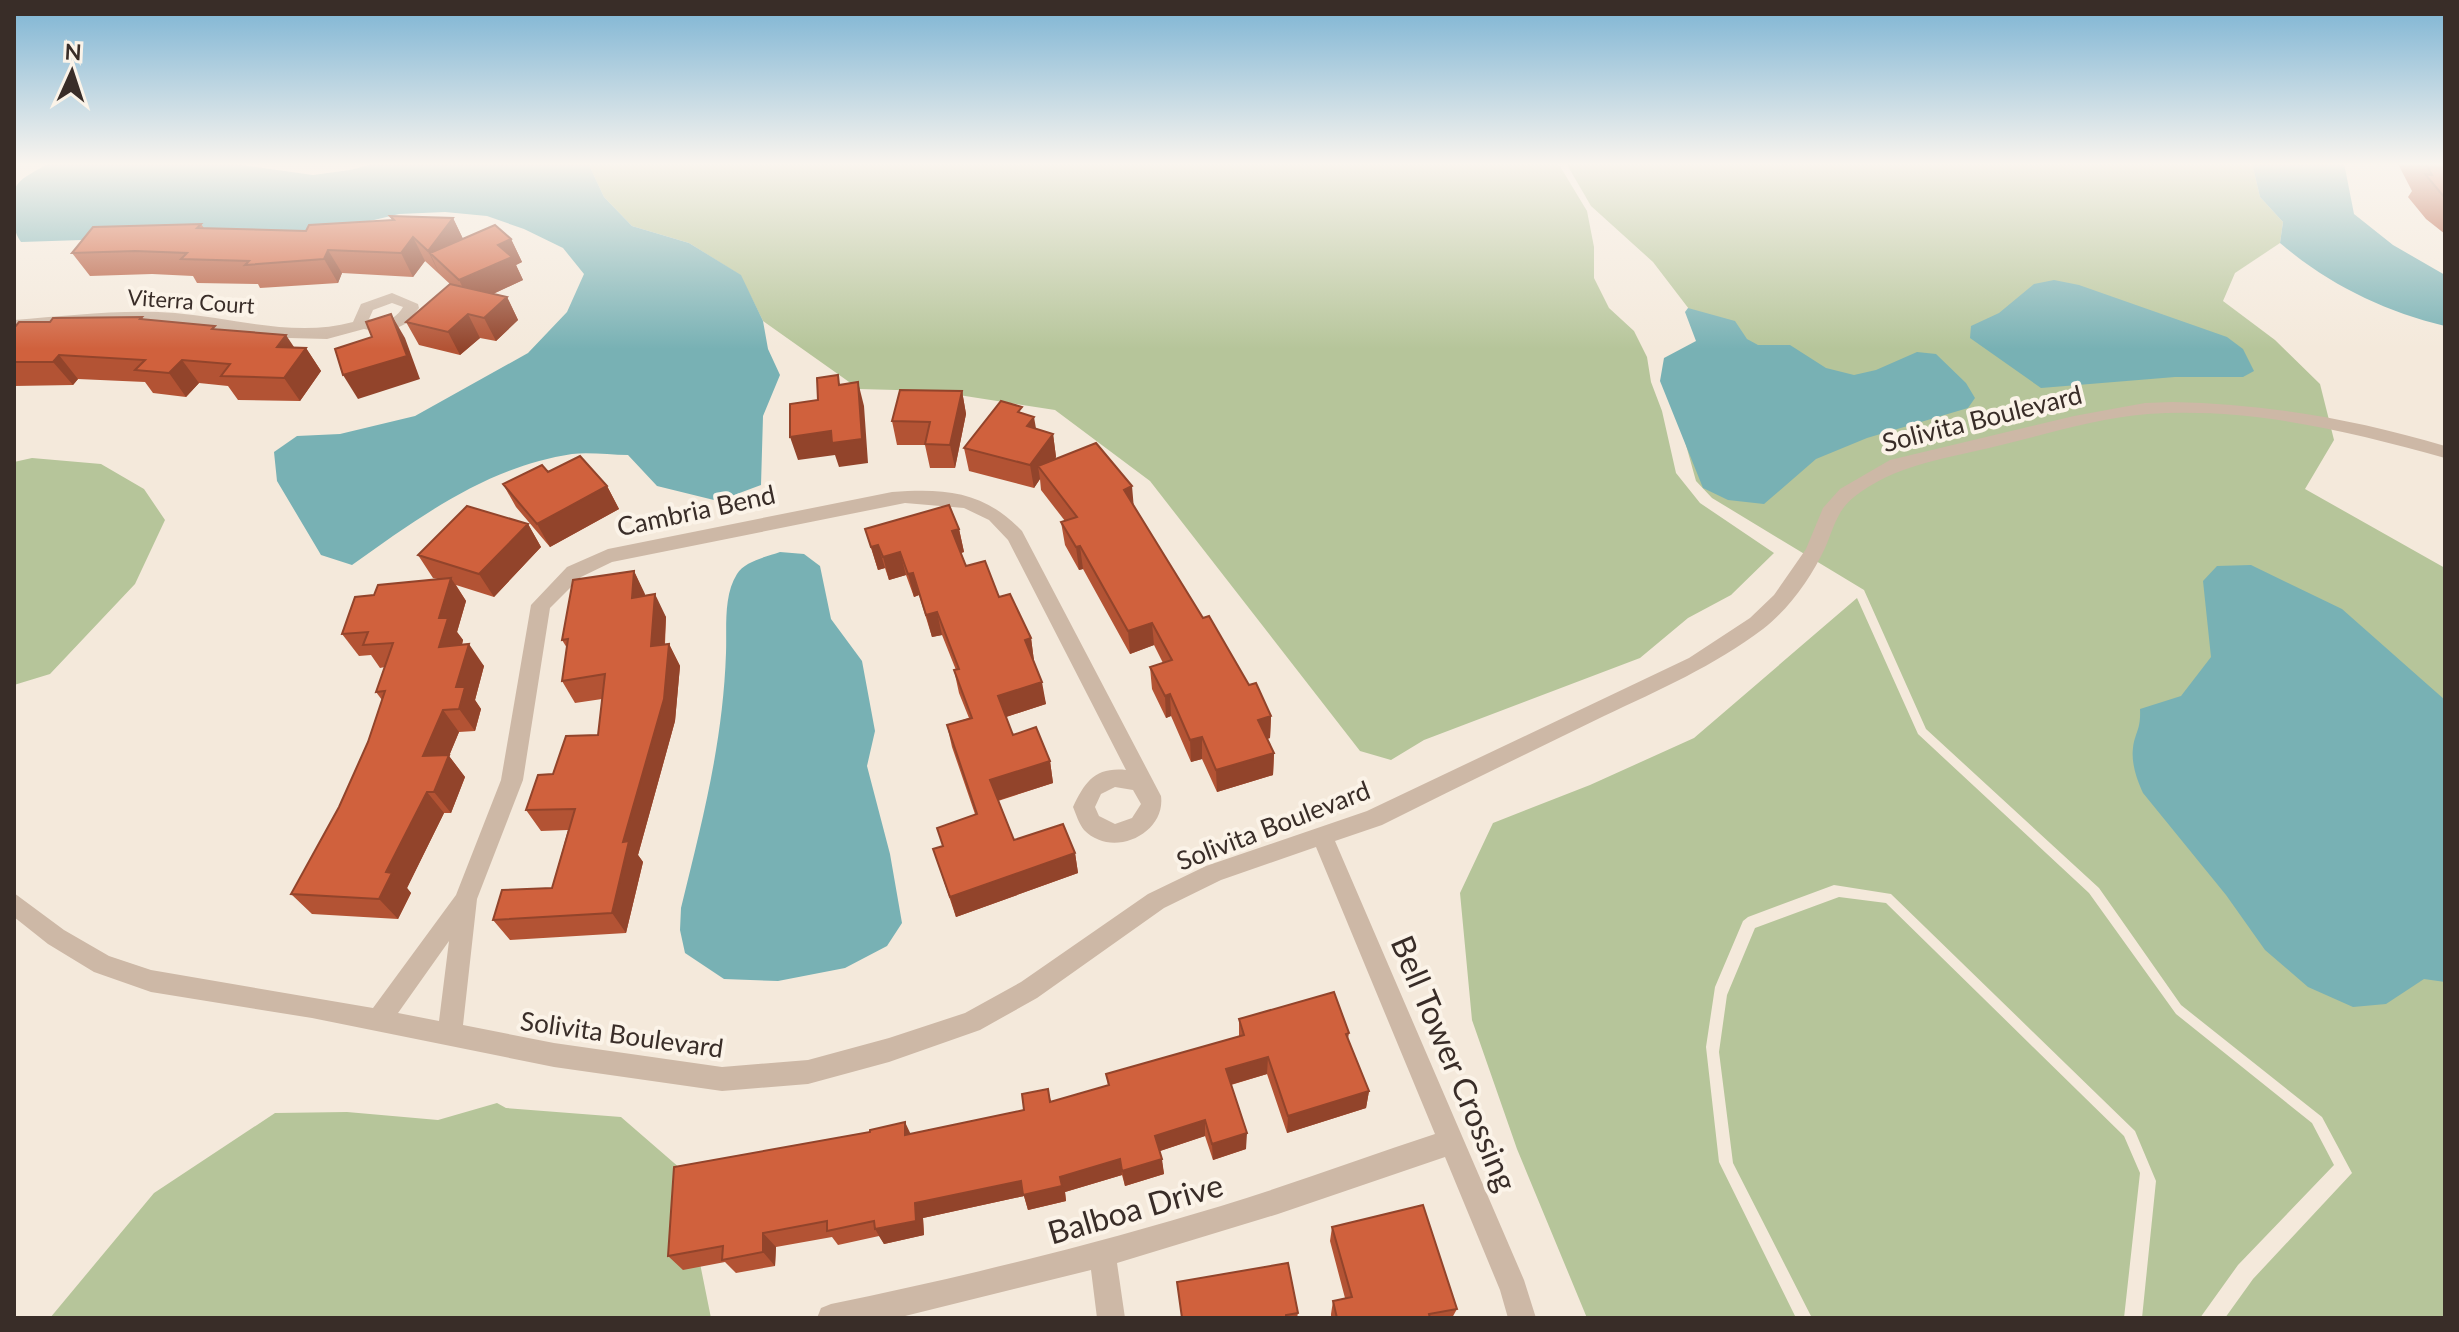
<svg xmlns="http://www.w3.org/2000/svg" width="2459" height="1332" viewBox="0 0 2459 1332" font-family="Lato,sans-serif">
<rect width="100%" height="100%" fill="#f4e9db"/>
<path fill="#b6c59a" d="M588,163H1558L1587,211L1594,247V278L1609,308L1634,331L1647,357L1651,382L1662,411L1676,473L1700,503L1774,553L1731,595L1688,618L1640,658L1424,740L1391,760L1360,751L1150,481L1055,410L933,391L859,389L763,321L740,275L689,243L632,226L604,197Z
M1566,163H2252L2260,197L2283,222L2280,243L2235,273L2223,301L2275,340L2320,384L2334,440L2305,489L2445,568V1318H2225L2253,1279L2352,1173L2322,1117L2181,1005L2099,888L1926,729L1864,590L1712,498L1696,481L1671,391L1715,343L1653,262L1591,206Z
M32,458L101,464L144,489L165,520L135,584L50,674L14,685V462Z
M1857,598L1918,734L2089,893L2176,1014L2312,1123L2334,1165L2238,1265L2200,1318H2142L2156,1181L2135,1131L1891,894L1834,885L1748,917L1743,921L1715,987L1706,1047L1719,1162L1796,1318H1587L1517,1149L1472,1020L1460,893L1493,823L1590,785L1694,738Z
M1839,897L1886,903L2124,1136L2140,1173L2124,1318H1812L1733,1163L1719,1052L1727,995L1755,928Z
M497,1103L506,1108L621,1117L681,1169L711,1318H50L154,1193L275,1113L347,1112L438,1120Z"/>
<path fill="#78b1b4" d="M49,163H227L313,175L350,170L377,163H588L604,197L632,226L689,243L741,275L763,321L768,349L780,375L763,416L761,485L718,501L657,486L628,455C610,455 590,452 572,454C487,467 421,516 352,565L321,555L277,481L274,452L297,436L340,434L415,416L528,353L567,312L584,274L563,248L524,229L487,216L445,212L399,214L324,232L21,242C12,231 8,199 17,185C23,176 40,169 49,163Z
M2252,163H2344L2354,214L2393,245L2445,275V326C2383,311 2328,284 2280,243L2283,222L2260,197Z
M2054,280L2079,285L2227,337L2243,349L2254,371L2243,377H2175L2041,388L1970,338L1971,326L1999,313L2034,284Z
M1688,308L1735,321L1747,339L1758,345H1790L1826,368L1854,375L1876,370L1917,352L1936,354L1966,383L1975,398L1968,408L1867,438L1816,459L1764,504L1728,500L1703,488L1660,381L1664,358L1696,341L1685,312Z
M780,552L804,554L820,566L831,619L862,661L875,731L867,766L890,854L902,923L887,946L845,968L778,981L724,979L685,953L680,930L681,908C702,822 723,743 726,653C727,629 723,596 737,574C745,561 766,557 780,552Z
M2251,565L2342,609L2445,700V982L2424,979L2386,1004L2353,1007L2308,987L2265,950L2226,895L2143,793C2137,780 2131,763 2133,748C2135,732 2141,730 2140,709L2181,696L2211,657L2203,581L2217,566Z"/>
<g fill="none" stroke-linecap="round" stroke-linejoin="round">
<path fill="#cdb8a6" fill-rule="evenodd" d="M392,293L418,304L419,308L407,323L393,330L380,332L364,329L327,339L289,338L174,323L123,322L14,330V320C67,316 122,309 175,313C234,318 295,338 353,322L361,304ZM392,303L403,307C396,319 382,326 369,319L373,310Z
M2173,402C2267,404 2355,419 2445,446V458C2348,431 2250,407 2148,414C2095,418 2041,436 1989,448C1942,459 1893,466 1854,497C1837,510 1833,530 1825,548C1811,578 1789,609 1763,629C1714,666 1659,690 1604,716C1530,752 1456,788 1382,825L1335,841L1524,1280L1536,1318H1508L1500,1290L1445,1157L1278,1214L1117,1263L1125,1318H1097L1091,1270L897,1318H817L821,1308L831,1304C963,1277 1093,1245 1221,1206C1293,1184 1364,1157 1435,1134L1316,847L1221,880L1164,908L1037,998L980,1030L889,1062L808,1084L722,1091L554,1067L312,1018L151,992L94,972L48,944L14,917V893L64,930L109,956L151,970L373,1008L456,895L501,780L531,605L567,567L608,549L892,492C945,488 984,491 1022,531L1161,796C1166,834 1112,859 1084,830C1079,824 1076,814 1073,807C1085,782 1095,767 1126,770L1008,540L989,520L964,508L905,503L612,562L581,577L550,608L523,780L477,899L463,1025L554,1043L722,1067L808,1060L889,1038L965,1013L1021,982L1148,894L1206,866L1367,811L1689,658L1750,618L1774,595L1806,549L1823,508L1840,489L1890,460L2074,416L2145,403ZM1115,787L1133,790L1141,804L1132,818L1115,824L1099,816L1095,807L1101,794ZM449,941L439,1021L398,1013Z"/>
</g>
<path fill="#b35334" d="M2397,162H2445V234L2426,219L2408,197L2412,191Z
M390,216L453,218L463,239H511L522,262L516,265L523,280L493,294L507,297L518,320L496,341L480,338L460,355L419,345L406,322L450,284L425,261L413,277L342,273L338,283L260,288L258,284L197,283L193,276L152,274L90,276L72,253L201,224L204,228L306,231L392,220Z
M142,317L143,319L218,330L294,347L306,348L321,371L300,401L238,400L228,386L199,383L186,397L153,393L145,382L78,379L73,385L14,386V328L50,322Z
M962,391L966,414L955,468H930L925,445H897L892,421Z
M1036,429L1053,434L1056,457L1054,460L1133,505L1203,618L1271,716L1270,738L1267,739L1274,753L1273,775L1217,792L1202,759L1191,762L1171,716L1166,718L1152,689L1150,667L1163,663L1154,645L1130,654L1083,569L1079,570L1065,545L1061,522L1065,521L1041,490L1040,479L1034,488L969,471L964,448Z
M548,472L607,486L619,509L550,547L516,507L503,484Z
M528,524L541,547L494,597L456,585L466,601L457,632L463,640L462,645L484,666L475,700L481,709L475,731L459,732L449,756L465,777L451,813H444L407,888L411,893L398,919L312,914L291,894L339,807L368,742L382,700L376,692L385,667L380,668L371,655L359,656L342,634L374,595L438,579L433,578L418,555Z
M865,529H959L964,552L961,553L966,566L999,597L1031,638L1034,661L1046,704L1006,717L1013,735L1050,761L1053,783L998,801L1014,840L1075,853L1078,873L956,917L933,849L943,846L975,814L952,747L947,725L969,718L959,693L954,670H956L942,635L932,637L919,595L914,597L906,575L889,580L885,568L878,570Z
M634,571L645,596L666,617L665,644H669L680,666L675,721L638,855L643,862L626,933L510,940L493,920L552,888L568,830L541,831L526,810L553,774L598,735L602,699L575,703L562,681L567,648L562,640Z
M1239,1019L1349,1033L1348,1039L1369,1091L1366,1108L1287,1133L1267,1074L1231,1085L1246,1149L1213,1160L1205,1136L1160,1151L1164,1174L1125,1186L1122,1175L1065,1192L1066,1201L1028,1210L1024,1196L923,1218L924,1235L884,1244L879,1236L838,1245L832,1237L776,1247L775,1266L736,1273L725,1262L683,1270L668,1256L910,1134L1024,1110L1048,1089L1051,1102L1108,1085L1106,1074L1239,1037Z
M1332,1227L1457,1309L1452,1318H1331V1314L1333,1301L1345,1298L1330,1241Z
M1298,1313L1297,1318H1181Z"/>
<path fill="#92442b" d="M453,218L464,241L430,253L440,275L428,251Z
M413,237L425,261L413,277L401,253Z
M511,239L522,262L516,265L523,280L471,304L459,280L498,245Z
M328,250L342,273L338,283L324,259Z
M507,297L518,320L496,341L484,318Z
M391,314L405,338L420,379L358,399L343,375Z
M468,314L480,338L460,355L448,332Z
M286,335L300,356L306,348L321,371L300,401L284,378L277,347Z
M59,355L78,379L73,385L53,362Z
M182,360L199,383L186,397L169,373Z
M858,382L864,406L868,463L839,467L835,455L798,460L790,437L831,431Z
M962,391L966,414L955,468L950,445Z
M1034,417L1038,440L1027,426Z
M1053,434L1056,457L1044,474L1038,466L1040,479L1034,488L1030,465Z
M607,486L619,509L550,547L537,524Z
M1132,486L1134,509L1124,490Z
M528,524L541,547L494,597L479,574Z
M959,529L964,552L957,554L952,531Z
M878,545L885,568L878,570L871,547Z
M1080,546L1083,569L1079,570L1076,547Z
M900,552L906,575L889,580L883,557Z
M634,571L645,594L643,620L632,598Z
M913,573L919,595L914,597L908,574Z
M451,578L466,601L457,632L463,640L455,669L439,647V618Z
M655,594L666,617L663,669L651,646Z
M937,612L942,635L932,637L926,615Z
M1152,623L1154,645L1130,654L1128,631Z
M1031,638L1034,661L1029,662L1025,640Z
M469,644L484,666L475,700L481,709L475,731L459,709L456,687Z
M669,644L680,666L675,721L638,855L643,862L626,933L612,913L623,842Z
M1042,682L1046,704L1003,718L998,696Z
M1170,694L1171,716L1166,718L1165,696Z
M443,710L459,732L449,756L465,777L451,813L434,792L423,756Z
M1271,716L1270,738L1258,741V720Z
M1202,737V759L1191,762L1190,740Z
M1274,753L1273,775L1217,792L1216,770Z
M1050,761L1053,783L996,801L990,780Z
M427,792L444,813L407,888L411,893L398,919L379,899L386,872Z
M1075,853L1078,873L956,917L950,897Z
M1268,1057L1267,1074L1226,1086V1069Z
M1369,1091L1366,1108L1287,1133L1288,1116Z
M1205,1120V1136L1157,1152L1155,1136Z
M905,1122L913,1139L905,1135Z
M1247,1133L1246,1149L1213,1160L1212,1144Z
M1120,1159L1122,1175L1065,1192L1066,1201L1028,1210L1024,1196L923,1218L924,1235L884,1244L875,1229L915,1203L1021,1181L1060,1177Z
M1162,1159L1164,1174L1125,1186L1122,1171Z
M763,1233L776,1247L775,1266L763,1252Z"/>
<path fill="#d0613d" stroke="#92442b" stroke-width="2" d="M2425,162H2445V198L2425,174L2432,175Z
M390,216L453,218L428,251L413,237L401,253L328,250L324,259L245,265L249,261L181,259L187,253L135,251L72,253L93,227L201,224L197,228L306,231L309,225L394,220Z
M495,225L511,239L498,245L512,257L459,280L430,253Z
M450,284L507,297L484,318L468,314L448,332L406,322Z
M391,314L407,356L343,375L335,349L372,337L366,322Z
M142,317L140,319L215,326L212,329L286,335L277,347L306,348L284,378L221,376L230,364L182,360L169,373L135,370L145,360L59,355L53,362H14V328L19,322H50L53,318Z
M838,375L839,385L858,382L862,439L832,443L831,431L790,437V404L818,400L817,378Z
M900,390L962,391L950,445L925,444L930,422L892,421Z
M1001,401L1022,407L1018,412L1034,417L1027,426L1053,434L1030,465L964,448Z
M1096,443L1132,486L1124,490L1203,618L1209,616L1249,685L1256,683L1271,716L1258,720L1274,753L1216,770L1202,737L1190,740L1170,694L1165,696L1150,667L1172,660L1152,623L1128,631L1080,546L1076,547L1061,522L1077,517L1038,466Z
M580,456L607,486L537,524L503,484L542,465L548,472Z
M949,505L959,529L952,531L966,566L985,561L999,597L1010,594L1031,638L1025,640L1042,682L998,696L1013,735L1036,727L1050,761L990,780L1014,840L1063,824L1075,853L950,897L933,849L943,846L937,828L977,814L947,725L972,718L954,670L959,669L937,612L926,615L913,573L908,574L900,552L883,557L878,545L871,547L865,529Z
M467,506L528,524L479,574L418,555Z
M634,571L632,598L655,594L651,646L669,644L664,699L623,842L629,841L612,913L493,920L502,890L552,888L575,809L526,810L538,775L553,774L566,736L598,735L605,674L562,681L568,639L562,640L573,580Z
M451,578L439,618H448L439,647L469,644L456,687H465L459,709L443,710L423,756L449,755L434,792H427L386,872L392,873L379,899L291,894L339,807L368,742L385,691L376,692L393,643L363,645L368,632L342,634L355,597L374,595L378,585Z
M1334,992L1349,1033L1346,1034L1369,1091L1288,1116L1268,1057L1226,1069L1247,1133L1212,1144L1205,1120L1155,1136L1162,1159L1122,1171L1120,1159L1060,1177L1062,1186L1023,1195L1021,1181L915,1203L916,1221L875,1229L874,1221L827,1231V1221L763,1233V1252L722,1260L723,1246L668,1256L674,1167L870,1132V1130L905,1122V1135L1024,1110L1022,1094L1048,1089L1050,1102L1109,1085L1106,1074L1244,1035L1239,1019Z
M1423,1205L1457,1309L1429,1314L1430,1318H1337L1333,1301L1352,1297L1332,1227Z
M1288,1263L1298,1313L1286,1315V1318H1182L1177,1282Z"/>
<linearGradient id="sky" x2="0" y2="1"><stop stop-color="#7bb3d3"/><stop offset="0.47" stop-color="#faf5ef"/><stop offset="1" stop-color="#faf5ef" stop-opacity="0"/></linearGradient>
<rect width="2459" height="349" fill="url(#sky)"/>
<g text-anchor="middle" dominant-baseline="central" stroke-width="8" stroke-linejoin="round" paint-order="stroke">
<g font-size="22" fill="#392d28" stroke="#fbf3e8">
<text transform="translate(191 301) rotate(4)">Viterra Court</text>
</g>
<g font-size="26" fill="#392d28" stroke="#fbf3e8">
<text transform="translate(1982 418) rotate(-14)">Solivita Boulevard</text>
<text transform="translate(696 510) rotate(-12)">Cambria Bend</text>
<text transform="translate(1273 825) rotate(-21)">Solivita Boulevard</text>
<text transform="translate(622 1034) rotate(8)">Solivita Boulevard</text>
</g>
<g font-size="32" fill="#392d28" stroke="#fbf3e8">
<text transform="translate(1455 1063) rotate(67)">Bell Tower Crossing</text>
<text transform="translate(1135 1208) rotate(-16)">Balboa Drive</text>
</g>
</g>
<rect width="2459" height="1332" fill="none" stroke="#392d28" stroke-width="32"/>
<g transform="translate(72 72) rotate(3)" stroke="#fbf3e8" stroke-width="6" paint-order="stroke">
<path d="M0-6L14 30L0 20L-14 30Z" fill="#392d28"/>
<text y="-12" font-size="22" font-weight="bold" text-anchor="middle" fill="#392d28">N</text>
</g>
</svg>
